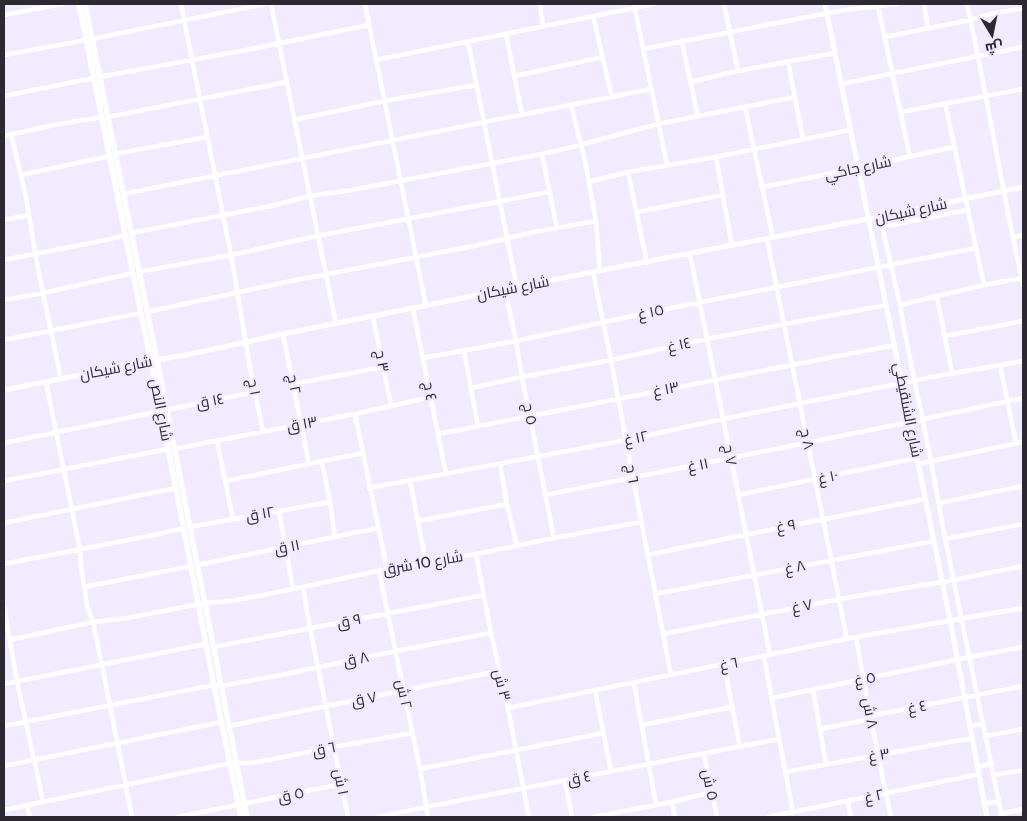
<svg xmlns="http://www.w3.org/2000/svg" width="1027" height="821" viewBox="0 0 1027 821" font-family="Cabin,Cairo,sans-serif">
<rect width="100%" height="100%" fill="#f2eaff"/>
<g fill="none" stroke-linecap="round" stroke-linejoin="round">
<path stroke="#fff" stroke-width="4.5" d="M181,4L231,255L251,373L263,432
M271,4L336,324
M365,4L426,306
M540,4L543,26
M634,4L667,165
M724,4L738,71
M924,4L928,29
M967,4L978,56L1009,218L1023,285
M878,6L910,157
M4,15L63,4
M593,16L612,97
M506,34L522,115
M885,37L970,20L991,14L1023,8
M92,39L265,4
M468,42L517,288
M682,42L698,117
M643,49L844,10L897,4
M4,55L87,40
M376,60L654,4
M788,61L803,139
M515,76L603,57
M99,77L241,51L369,25
M690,82L738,71L835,53
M841,84L1023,47
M4,96L94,78
M945,103L984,285
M571,105L585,161L596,221L600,271
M745,107L773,238
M901,112L1023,89
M108,117L287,82
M294,120L384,101L476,85
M11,134L26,197L38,269L61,379
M4,136L54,125L102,117
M115,154L207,137
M542,154L557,228
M716,157L732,246
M628,172L647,263
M21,175L110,156
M588,182L628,172L716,157L850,130
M763,187L858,168L954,147
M123,194L651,89
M637,212L723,195
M880,217L900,305L905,334L931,461L943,528L1002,817
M4,220L29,215
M882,227L967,210
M131,233L271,206L310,196L352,190L542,154L580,145L658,124L795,97
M1014,237L1023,235
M767,239L847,639
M690,254L731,458L770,655
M4,260L111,239L126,235
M138,272L231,255L317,236L549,192
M593,272L611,360L633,478L671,675
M505,290L516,341L522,377L554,538
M937,297L952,373
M4,300L43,293L133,273
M900,305L984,285L1023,278
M413,309L446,474
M147,312L286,282L474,246L534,232L596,221
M373,317L391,405
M283,334L309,464
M945,336L1023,321
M4,340L141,313
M464,351L478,426
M423,358L516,341L651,312L976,248
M1000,365L1016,443
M46,382L80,550L81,566L87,606L93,622L102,665L132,817
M294,384L383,367
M471,388L522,377L611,360L707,339L886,305
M166,410L255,392
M355,414L387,569
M438,434L895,345
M217,441L233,519
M4,443L161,411
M174,449L355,414L431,397
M322,462L330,502L335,537
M500,464L507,504L517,546
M918,464L1023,442
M410,480L426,563
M4,481L168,449
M225,481L363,453
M369,488L626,440L723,419L932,377L1023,361
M546,495L910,422L1023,398
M738,495L917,458
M939,503L1023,486
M279,511L293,589
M418,521L507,504
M4,523L176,488
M189,527L330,502
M945,539L1023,524
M476,554L491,633L508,708L529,817
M648,555C740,535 833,518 925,499
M4,564L154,535L184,528
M197,565L378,528
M379,571L420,769L428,817
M84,587L192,566
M303,587L310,628L348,817
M655,594L934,541
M4,607L17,681L43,801
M663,634L840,599L954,580L1023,566
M856,637L870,716L891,817
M10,640L93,622L128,618L204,603L232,601L293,589L387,569L476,554L554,538L641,522
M213,647L484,595
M764,657L793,813
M724,665L740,747
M634,683L656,805
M4,684L206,644
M813,689L826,764
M595,690L611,771
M772,698L970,657L1023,647
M508,708L856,637L1023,608
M870,716L1023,686
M642,725L732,707
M4,726L214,685L221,686L276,676L396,651L491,633
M229,726L499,671
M970,726L983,724
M820,729L871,719
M986,736L1023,729
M704,754L717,817
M4,766L222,722
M978,767L992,763
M420,769L604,733
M785,772L972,738
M994,775L1023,770
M565,781L572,817
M672,802L675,817
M848,802L851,817
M985,804L999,801
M27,805L30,817
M4,810L231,763H247L258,762L334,747L412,733
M1001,814L1023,809
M177,817L342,784
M379,817L426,807L779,739
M593,817L672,802L712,792
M768,817L980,774"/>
<path stroke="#fff" stroke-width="5" d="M825,4L951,625L987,817
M4,390L157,360L196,353L283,334L593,272L868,219L1023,187"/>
<path stroke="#fff" stroke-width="5.5" d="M79,4L141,313L151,361L214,685L241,817
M85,4L157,360L247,817"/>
</g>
<g text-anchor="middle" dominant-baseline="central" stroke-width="5" stroke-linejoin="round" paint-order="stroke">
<g font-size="15" fill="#2d2933" stroke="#f2eaff">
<text transform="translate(858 168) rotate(-12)">شارع جاكي</text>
<text transform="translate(911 211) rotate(-12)">شارع شيكان</text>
<text transform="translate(513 288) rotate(-11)">شارع شيكان</text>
<text transform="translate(651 312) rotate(-12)">١٥ غ</text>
<text transform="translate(679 345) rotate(-13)">١٤ غ</text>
<text transform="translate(382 361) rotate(79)">٣ ج</text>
<text transform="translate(116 368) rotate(-11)">شارع شيكان</text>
<text transform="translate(294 384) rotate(79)">٢ ج</text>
<text transform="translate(254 387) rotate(79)">١ ج</text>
<text transform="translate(666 389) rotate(-11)">١٣ غ</text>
<text transform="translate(430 391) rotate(79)">٤ ج</text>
<text transform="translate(210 401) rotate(-11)">١٤ ق</text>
<text transform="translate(161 410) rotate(79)">شارع النص</text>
<text transform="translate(908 410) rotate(79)">شارع الشنقيطي</text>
<text transform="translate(530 414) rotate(79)">٥ ج</text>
<text transform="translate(302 424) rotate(-11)">١٣ ق</text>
<text transform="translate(636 438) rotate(-12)">١٢ غ</text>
<text transform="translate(807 439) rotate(78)">٨ ج</text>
<text transform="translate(730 455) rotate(79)">٧ ج</text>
<text transform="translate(698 465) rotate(-12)">١١ غ</text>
<text transform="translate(632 474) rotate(80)">٦ ج</text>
<text transform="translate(828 477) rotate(-12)">١٠ غ</text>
<text transform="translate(260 514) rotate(-10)">١٢ ق</text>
<text transform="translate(786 526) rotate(-10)">٩ غ</text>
<text transform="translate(287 547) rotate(-11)">١١ ق</text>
<text transform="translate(423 563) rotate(-10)">شارع 10 شرق</text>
<text transform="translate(795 567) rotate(-11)">٨ غ</text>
<text transform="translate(802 606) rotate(-11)">٧ غ</text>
<text transform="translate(349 621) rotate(-11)">٩ ق</text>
<text transform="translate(356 659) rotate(-12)">٨ ق</text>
<text transform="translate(729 664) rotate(-11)">٦ غ</text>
<text transform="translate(865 679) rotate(-11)">٥ غ</text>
<text transform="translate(502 685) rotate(76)">٣ ش</text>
<text transform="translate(404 694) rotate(78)">٢ ش</text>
<text transform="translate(364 699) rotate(-12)">٧ ق</text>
<text transform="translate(917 707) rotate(-11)">٤ غ</text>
<text transform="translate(870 713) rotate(79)">٨ ش</text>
<text transform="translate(324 749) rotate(-11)">٦ ق</text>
<text transform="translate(879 755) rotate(-10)">٣ غ</text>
<text transform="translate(579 778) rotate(-11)">٤ ق</text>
<text transform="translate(341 782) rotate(79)">١ ش</text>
<text transform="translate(710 785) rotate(79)">٥ ش</text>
<text transform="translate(291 795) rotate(-11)">٥ ق</text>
<text transform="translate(874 796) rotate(-12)">٢ غ</text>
</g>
</g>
<rect width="1027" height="821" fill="none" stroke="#2d2933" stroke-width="10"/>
<g transform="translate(992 35) rotate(170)" stroke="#f2eaff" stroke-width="4" paint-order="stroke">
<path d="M0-4L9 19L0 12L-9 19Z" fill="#2d2933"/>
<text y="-8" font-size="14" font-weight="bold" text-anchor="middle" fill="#2d2933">ش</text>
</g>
</svg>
